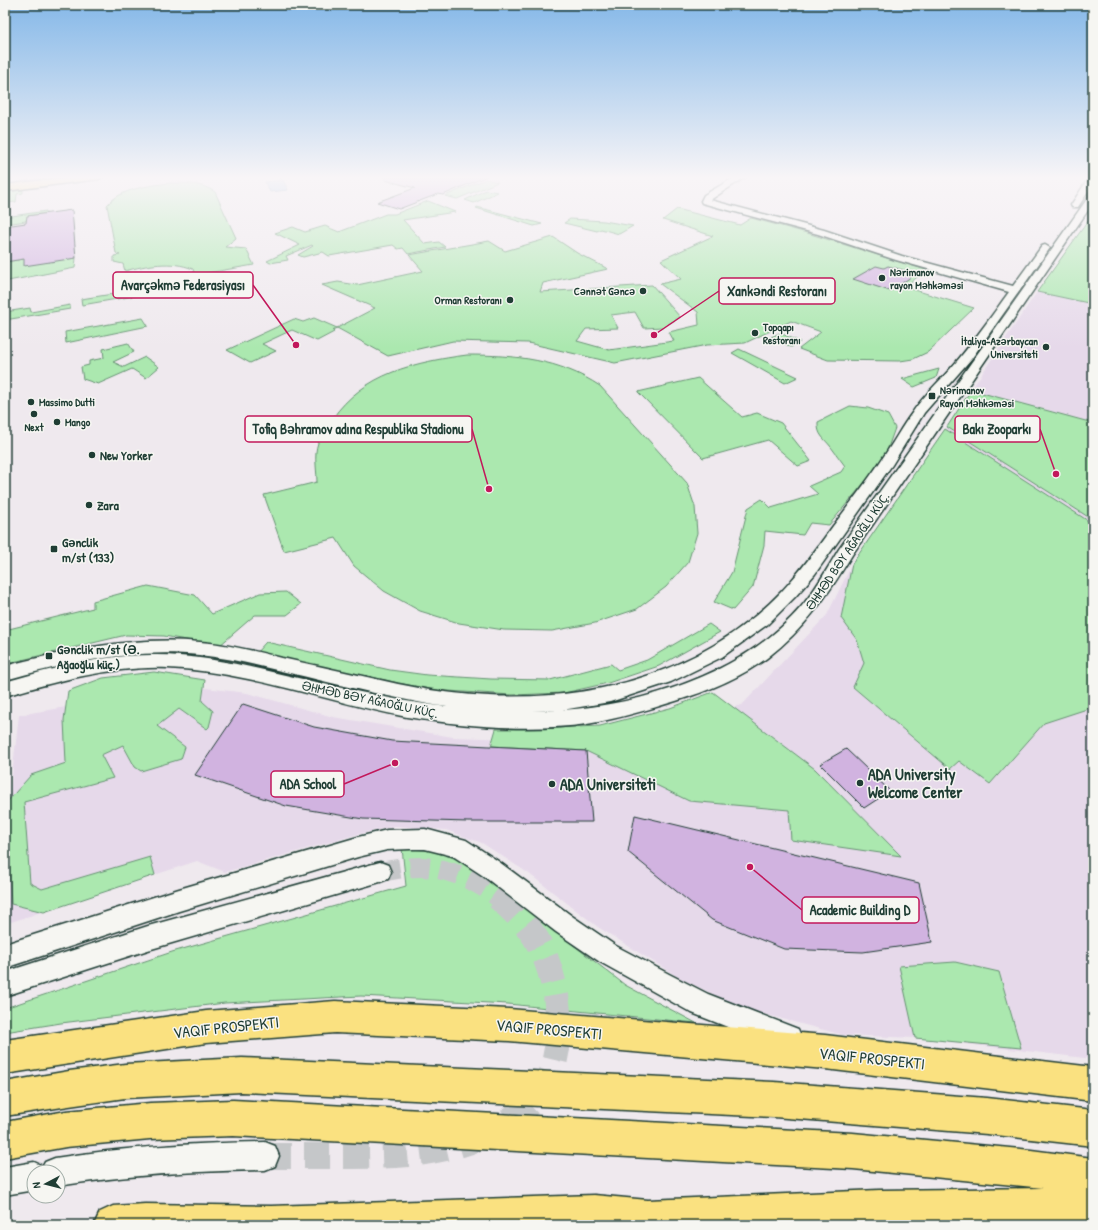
<svg xmlns="http://www.w3.org/2000/svg" width="1098" height="1230" viewBox="0 0 1098 1230" font-family="'Patrick Hand',sans-serif">
<rect width="100%" height="100%" fill="#efe9ee"/>
<filter id="ink" filterUnits="userSpaceOnUse"><feTurbulence type="fractalNoise" baseFrequency=".025" numOctaves="2"/><feDisplacementMap in="SourceGraphic" scale="8" xChannelSelector="R" yChannelSelector="G"/><feConvolveMatrix kernelMatrix="1 2 1 2 8 2 1 2 1" color-interpolation-filters="sRGB"/></filter>
<g filter="url(#ink)">
<path fill="#e6d9ea" d="M1037,292L1093,304V423L971,390Z
M947,427L1093,520V1059L915,1038L843,1035L741,1008L678,977L598,927L528,873L482,843L446,830L395,826L355,835L225,872L197,861L5,924V837L19,715L189,686L247,693L333,717L453,737L585,741L645,731L742,705L827,615L852,564Z"/>
<path fill="#abe8af" stroke="#659272" d="M486,179L498,182L457,199L445,196Z
M169,183C185,183 202,183 215,192L236,238L225,247L246,249L254,265L195,275L193,269C171,260 146,265 125,271L123,264L114,262V256L120,255L116,253L107,205C122,188 148,186 169,183Z
M23,190V193L17,194L16,202L5,203V192Z
M486,190L498,192L474,203L465,200Z
M428,201L455,212L403,220L425,244L439,242L445,247L408,254L403,248L398,249L393,245L329,256L323,252L303,257L298,255L313,246L312,245L286,256L288,260L270,263L267,261L300,245L275,233L293,227L305,232L325,226L339,232L386,214H395Z
M477,207L542,224L534,226L476,208Z
M677,209L740,225L751,218L807,233L926,270L905,287L974,308L928,352L913,359L900,361L828,360L799,349L821,332L791,321L745,343L707,345L615,363L528,343L453,341L388,356L337,328L332,330L334,332L317,341L292,330L262,344L276,351L250,363L227,350L294,319L303,322L314,318L337,328L375,308L322,285L338,282L357,285L423,271L409,255L489,241L505,251L553,237L577,253L608,269L543,283L540,292L652,285L680,317L663,327L644,328L635,312L611,315L618,328L586,329L577,341L609,350L674,341L669,332L699,325L698,312L660,284L681,279L661,260L713,236L663,220Z
M46,211V213L27,216L26,221L5,224V217Z
M1093,214V304L1037,292Z
M570,219L604,221L633,226L619,234L601,229L597,231L564,223Z
M76,258L75,268L8,281L6,276H5V262L24,259Z
M151,288L152,293L82,305L81,299Z
M70,305V309L5,320V312L30,308L31,312Z
M143,318L148,326L66,343L65,332Z
M780,333L800,342L791,347L771,337Z
M128,343L134,352L113,362L124,367L145,357L159,367L146,378L132,369L98,384L83,379L81,367L89,365V361L104,358L103,349Z
M739,349L798,377L785,383L732,353Z
M467,355C515,355 559,359 600,386L687,483L695,507L697,533L688,562L666,587L637,609L595,623L552,631L504,630L459,623L420,611L384,591L354,566L336,538L284,551L264,495L317,482C317,472 315,462 316,452C317,440 325,428 332,419C364,373 415,362 467,355Z
M939,369L936,378L914,387L902,379Z
M698,378L742,417L757,413L781,423L811,461L798,466L768,440L703,458L638,392Z
M971,390L1093,423V520L947,427Z
M850,406L868,408L888,415L895,428L884,459L829,525L810,523L803,535L765,531L764,545L753,587L733,610L714,602L732,572L748,508L762,499L771,508L818,494L809,486L841,472L845,466C840,460 836,453 831,447C824,438 817,435 818,422Z
M945,429L1093,524V707L1044,723L990,784L959,761L950,769L853,687L864,663L857,640L841,618L852,564Z
M148,586L195,595L212,614L260,593L286,592L301,604L287,615H255L219,646L164,636L126,635L5,664V630L93,608V601Z
M709,624L720,632L659,666L608,683L564,693L512,695L432,690L256,653L266,642L390,670L427,675L491,679L550,680L611,664L618,670L647,660Z
M154,672L205,680L202,701L213,711L209,727L207,729L179,709L157,726L185,747L181,759L141,771L135,767L123,745L101,755L113,778L24,802L30,883L42,889L150,857L155,875L44,912L11,904L6,803L31,775L66,763L64,720L68,691L103,678Z
M713,692L815,769L901,856L791,840L789,810L689,801L586,751L491,746L496,729H529L600,726L670,708Z
M402,848L432,851L461,860L505,892L625,985L696,1023L508,1004L361,996L225,1003L61,1023L5,1032V1008L172,952L406,886Z
M955,962L999,972L1021,1048L915,1038L899,966Z"/>
<path fill="#90bde9" stroke="#638aa1" d="M283,180L288,190L270,192L265,182Z"/>
<path fill="#d1b3e0" stroke="#1f3d34" d="M385,176H487L443,195L438,194L399,209L377,202L415,188L385,180Z
M72,210L76,258L24,266V259L5,262V226L26,223L27,216Z
M876,266L884,268L888,266L907,271L902,274L911,277L890,291L853,279Z
M243,704L314,727L392,741L586,751L592,822H468L363,819L286,806L195,775Z
M846,749L890,791L864,808L820,764Z
M635,815L919,883L932,942L863,952L784,949L712,920L628,852Z"/>
<g fill="none" stroke-linecap="round" stroke-linejoin="round">
<path stroke="#c5c7c9" stroke-width="20" stroke-dasharray="20 10" stroke-linecap="butt" d="M380,872C393,870 406,867 420,867C446,867 479,881 499,898"/>
<path stroke="#c5c7c9" stroke-width="26" stroke-dasharray="26 13" stroke-linecap="butt" d="M498,897C511,908 526,923 535,937C558,974 567,1037 549,1077C542,1095 515,1118 498,1128
M265,1156C292,1156 320,1156 347,1156C392,1156 434,1155 476,1139"/>
<defs>
<path id="minor" d="M737,176H747L710,200L824,230L902,256L1013,286L1042,246L1045,245L1050,248L972,358L924,413L892,465L815,574L795,597L768,624L722,657L671,682L610,702L562,710L532,711C624,711 738,680 801,607C816,589 827,569 839,549L1090,195L1093,194V203L852,555C827,596 806,628 767,658C740,678 708,691 676,701C647,710 617,719 587,724C531,732 463,726 407,717C328,702 250,672 168,668C112,666 58,681 5,696V682C54,668 105,654 156,655C196,655 234,663 272,672C330,685 388,700 447,707C392,699 338,684 285,672C256,665 228,658 199,655C134,648 68,663 5,680V666C68,650 134,636 200,642C227,644 255,651 282,658C321,667 360,675 398,684C534,713 681,696 782,591C801,571 817,548 833,526C851,502 870,478 886,453C895,440 902,426 912,413C923,396 938,383 951,368C972,344 990,318 1009,292L896,260L818,234L702,203L701,201L704,195Z
M1090,176H1093V184L1078,207H1072L1071,205Z
M425,829L466,840L498,861L572,916L616,946L669,974L708,994L798,1029L802,1038L798,1047L789,1051L692,1013L600,962L556,932L482,875L453,856L425,849H410L387,850L358,857L179,911L5,968V944L179,889L358,837L387,830Z
M380,862L388,865L391,872L388,879L380,882L148,950L5,996V972L148,926Z
M265,1142L275,1146L279,1156L275,1166L265,1170C196,1171 127,1175 58,1186V1172H34V1190L5,1195V1167L34,1162L43,1166L45,1162L55,1158C125,1147 195,1143 265,1142Z"/>
<path id="major" d="M75,176H104L99,179L5,191V185Z
M335,1001L509,1009L825,1035L1093,1067V1101L825,1069L509,1041L335,1033L206,1043L5,1074V1040L206,1011Z
M242,1058L774,1082L987,1098L1093,1110V1146L987,1134L774,1117L242,1092L125,1098L69,1106L5,1116V1082L69,1071L125,1064Z
M233,1100L853,1133L1031,1150L1093,1158V1225H94L100,1212L113,1206L145,1204L271,1206L594,1195L648,1200L879,1190L1043,1188L853,1169L233,1136L150,1139L66,1147L5,1158V1122L66,1111L150,1103Z"/>
</defs>
<use href="#minor" stroke="#1f3d34" stroke-width="3"/>
<use href="#major" stroke="#1f3d34" stroke-width="3"/>
<use href="#minor" fill="#f6f6f2" fill-rule="evenodd"/>
<use href="#major" fill="#fae180" fill-rule="evenodd"/>
</g>
</g>
<linearGradient id="sky" x2="0" y2="1"><stop stop-color="#85b8e8"/><stop offset="0.51" stop-color="#f8f5f7"/><stop offset="1" stop-color="#f8f5f7" stop-opacity="0"/></linearGradient>
<rect width="1098" height="348" fill="url(#sky)"/>
<g fill="#1f3d34" stroke="#f6f6f2" stroke-width="1.5">
<circle cx="882" cy="278" r="4"/>
<circle cx="643" cy="291" r="4"/>
<circle cx="510" cy="300" r="4"/>
<circle cx="755" cy="333" r="4"/>
<circle cx="1046" cy="347" r="4"/>
<rect x="928" y="392" width="8" height="8" rx="2"/>
<circle cx="31" cy="402" r="4"/>
<circle cx="34" cy="414" r="4"/>
<circle cx="57" cy="422" r="4"/>
<circle cx="92" cy="455" r="4"/>
<circle cx="89" cy="505" r="4"/>
<rect x="50" y="545" width="8" height="8" rx="2"/>
<rect x="45" y="652" width="8" height="8" rx="2"/>
<circle cx="860" cy="783" r="4"/>
<circle cx="552" cy="784" r="4"/>
</g>
<g text-anchor="middle" dominant-baseline="central" stroke-width="3" stroke-linejoin="round" paint-order="stroke">
<g font-size="11" font-weight="bold" fill="#1f3d34" stroke="#f6f6f2" text-anchor="start">
<text x="890" y="272">Nərimanov<tspan x="890" dy="13">rayon Məhkəməsi</tspan></text>
<text x="635" y="291" text-anchor="end">Cənnət Gəncə</text>
<text x="502" y="300" text-anchor="end">Orman Restoranı</text>
<text x="763" y="327">Topqapı<tspan x="763" dy="13">Restoranı</tspan></text>
<text x="1038" y="341" text-anchor="end">İtaliya-Azərbaycan<tspan x="1038" dy="13">Universiteti</tspan></text>
<text x="940" y="390">Nərimanov<tspan x="940" dy="13">Rayon Məhkəməsi</tspan></text>
<text x="39" y="402">Massimo Dutti</text>
<text x="65" y="422">Mango</text>
<text x="34" y="427" text-anchor="middle">Next</text>
</g>
<g font-size="13" font-weight="bold" fill="#1f3d34" stroke="#f6f6f2" text-anchor="start">
<text x="100" y="455">New Yorker</text>
<text x="97" y="505">Zara</text>
<text x="62" y="542">Gənclik<tspan x="62" dy="15">m/st (133)</tspan></text>
<text x="57" y="649">Gənclik m/st (Ə.<tspan x="57" dy="15">Ağaoğlu küç.)</tspan></text>
</g>
<g font-size="13" fill="#1f3d34" stroke="#f6f6f2">
<text transform="translate(847 551) rotate(-56)">ƏHMƏD BƏY AĞAOĞLU KÜÇ.</text>
<text transform="translate(370 699) rotate(12)">ƏHMƏD BƏY AĞAOĞLU KÜÇ.</text>
</g>
<g font-size="16" font-weight="bold" fill="#1f3d34" stroke="#f6f6f2" text-anchor="start">
<text x="868" y="774">ADA University<tspan x="868" dy="18">Welcome Center</tspan></text>
<text x="560" y="784">ADA Universiteti</text>
</g>
<g font-size="16" fill="#1f3d34" stroke="#f6f6f2">
<text transform="translate(226 1027) rotate(-6)">VAQIF PROSPEKTI</text>
<text transform="translate(549 1029) rotate(5)">VAQIF PROSPEKTI</text>
<text transform="translate(872 1058) rotate(6)">VAQIF PROSPEKTI</text>
</g>
</g>
<path fill="none" stroke="#c2185b" stroke-width="1.5" d="M296 345L253 285M654 335L719 291M489 489L472 429M1056 474L1040 429M395 763L344 784M750 867L802 910"/>
<g fill="#c2185b" stroke="#f6f6f2" stroke-width="1.5">
<circle cx="296" cy="345" r="4"/>
<circle cx="654" cy="335" r="4"/>
<circle cx="489" cy="489" r="4"/>
<circle cx="1056" cy="474" r="4"/>
<circle cx="395" cy="763" r="4"/>
<circle cx="750" cy="867" r="4"/>
</g>
<g fill="#f6f6f2" stroke="#c2185b" stroke-width="1.5">
<rect x="113" y="272" width="140" height="26" rx="4"/>
<rect x="719" y="278" width="116" height="26" rx="4"/>
<rect x="245" y="416" width="227" height="26" rx="4"/>
<rect x="955" y="416" width="85" height="26" rx="4"/>
<rect x="271" y="771" width="73" height="26" rx="4"/>
<rect x="802" y="897" width="117" height="26" rx="4"/>
</g>
<g font-size="14" text-anchor="middle" font-weight="bold" fill="#1f3d34">
<text x="183" y="290">Avarçəkmə Federasiyası</text>
<text x="777" y="296">Xankəndi Restoranı</text>
<text x="358" y="434">Tofiq Bəhramov adına Respublika Stadionu</text>
<text x="997" y="434">Bakı Zooparkı</text>
<text x="308" y="789">ADA School</text>
<text x="860" y="915">Academic Building D</text>
</g>
<rect width="1098" height="1230" fill="none" stroke="#f6f6f2" stroke-width="20"/>
<rect x="10" y="10" width="1078" height="1210" fill="none" stroke="#1f3d34" stroke-width="1.5" filter="url(#ink)"/>
<g transform="translate(46 1184) rotate(263)"><circle r="19" fill="#f6f6f2" stroke="#a0aca6"/>
<path d="M0-3L7 15L0 10L-7 15Z" fill="#1f3d34"/>
<text y="-6" font-size="11" font-weight="bold" text-anchor="middle" fill="#1f3d34">N</text>
</g>
</svg>
